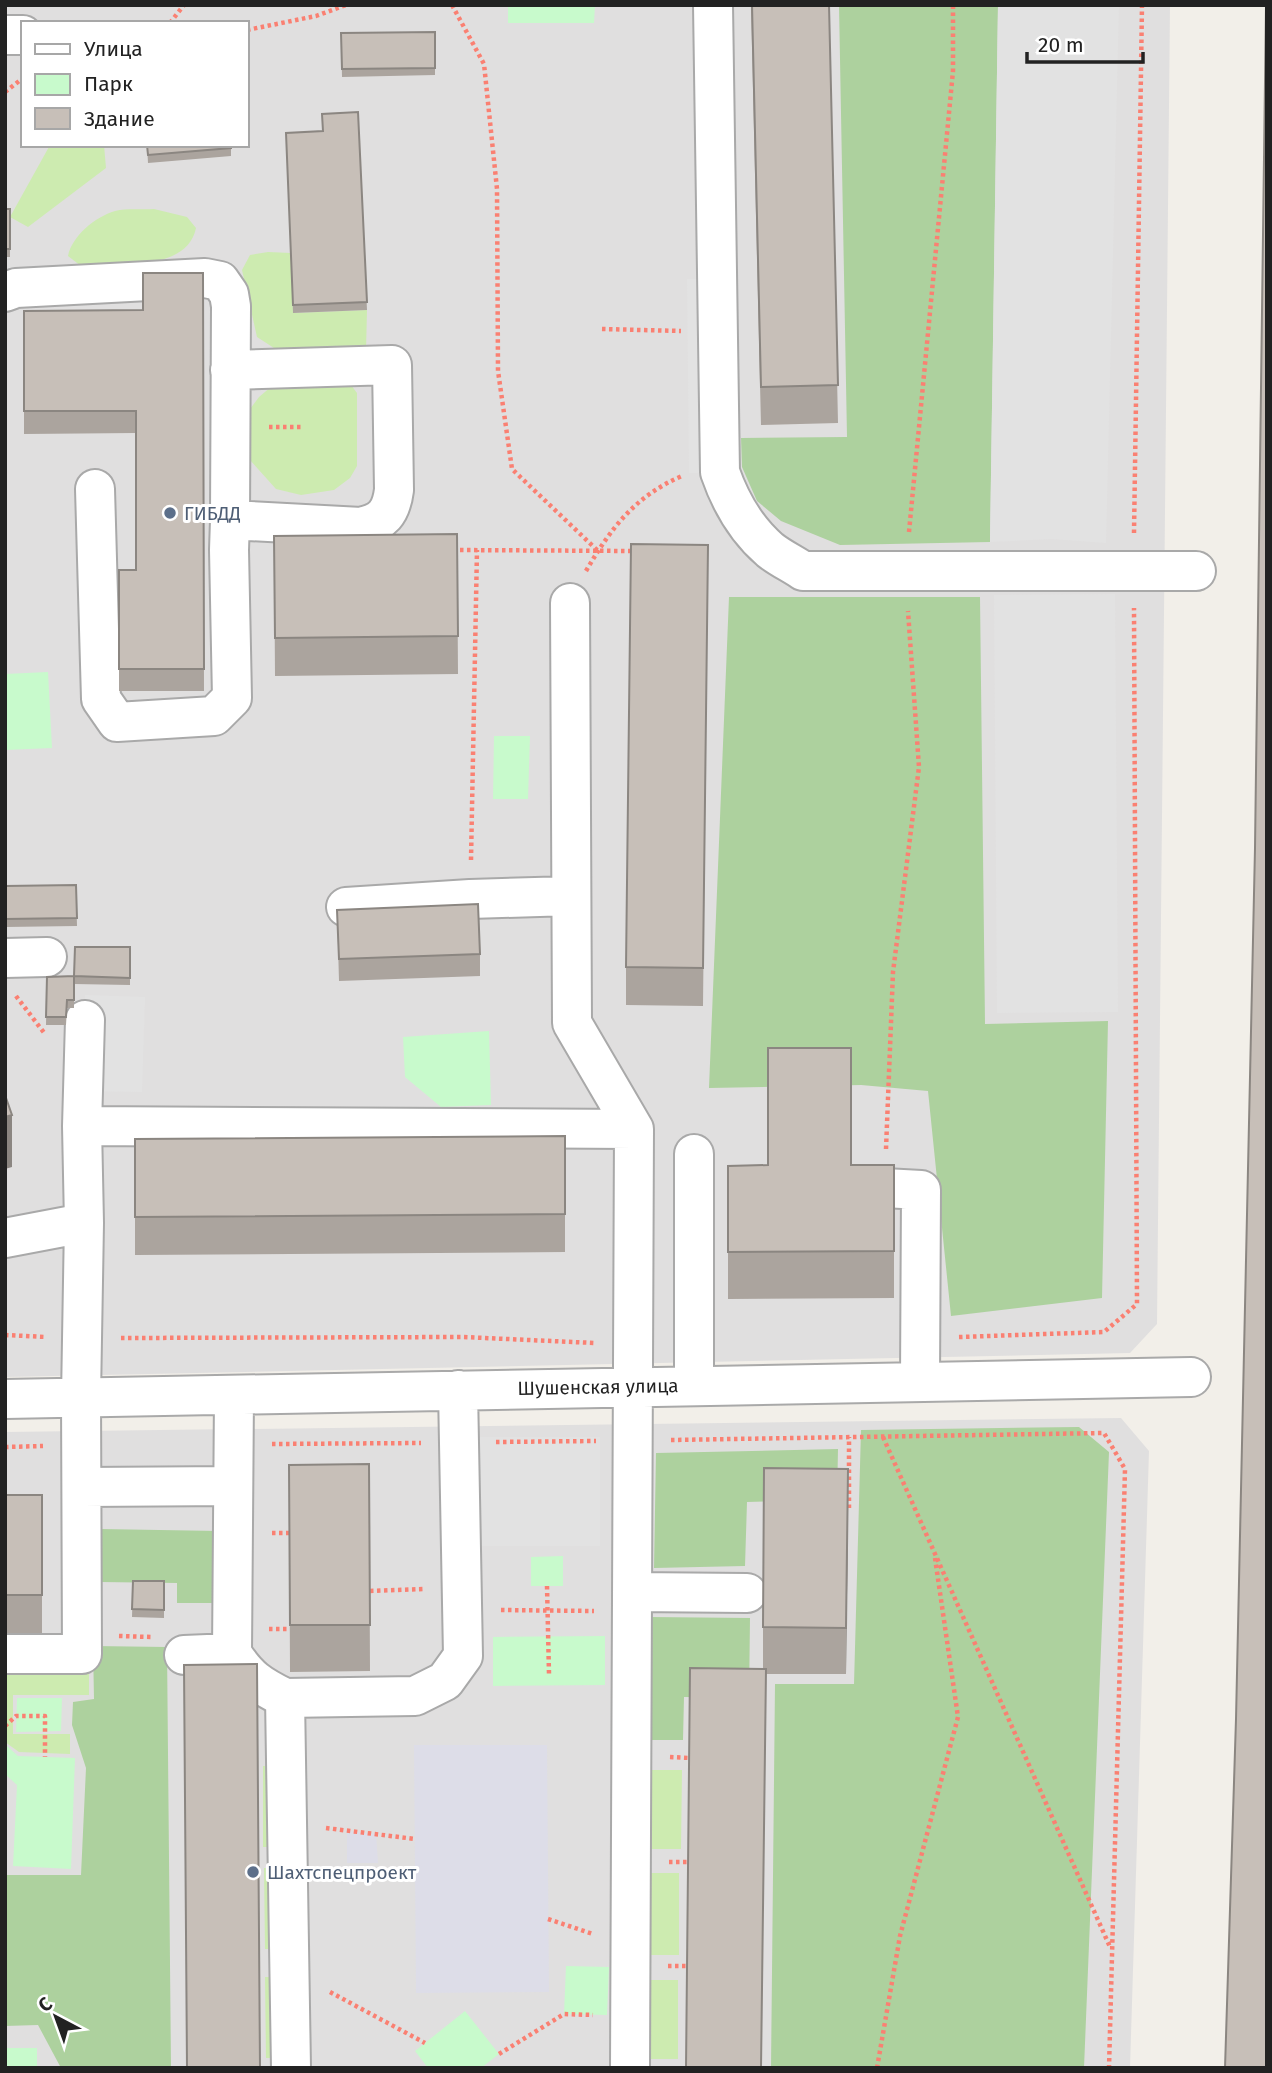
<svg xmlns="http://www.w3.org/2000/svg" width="1272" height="2073" viewBox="0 0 1272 2073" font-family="'Fira Sans',sans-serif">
<rect width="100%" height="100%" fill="#f2efe9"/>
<path fill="#e0dfdf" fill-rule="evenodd" d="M5,5H1170L1157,1324L1130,1353L5,1377ZM23,23H247V145H23Z
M1121,1418L1149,1451L1130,2068H5V1432Z"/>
<path fill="#cdebb0" d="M50,145H104L106,168L28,227L10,217Z
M154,209L187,217L196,228C187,272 116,264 81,266L68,256C72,236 95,217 115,211C127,208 142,210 154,209Z
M268,252L291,253L293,313L367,310L366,351L293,354L274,348L257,337L242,270L250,255Z
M348,381L357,393V466L350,478L334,490L301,495L276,489L250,460L246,423L250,409L259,397L272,386Z
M89,1663V1695H13V1734H70V1754L19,1752L5,1742V1664Z
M263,1766H280L281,1847H263Z
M642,1770H682L681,1849H641Z
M264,1868H281L282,1949H265Z
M641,1873H679V1955H640Z
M265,1977H283V2058H266Z
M642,1980H678V2059H641Z"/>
<path fill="#add19e" d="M839,5H998L990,542L840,545L781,521L757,501L742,467L741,438L847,437Z
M729,597H980L985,1024L1108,1021L1102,1298L951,1316L928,1091L861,1085L709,1088Z
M1079,1427L1109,1452L1084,2068H771L775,1684H854L861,1430Z
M838,1449L837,1500L747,1502L745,1566L654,1568L656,1453Z
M100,1529L219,1531L218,1603H177V1583L100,1582Z
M649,1617L750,1618L749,1698L684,1697L683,1740H647Z
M93,1646L167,1647L171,2068H61L38,2025L5,2026V1875H81L86,1768L72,1725L73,1702L94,1699Z"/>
<path fill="#c8facc" d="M508,5H595L594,23H508Z
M48,672L52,748L5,750V674Z
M494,736H530L528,799H493Z
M489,1031L491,1105L441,1107L405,1077L403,1037Z
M563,1556V1586H531V1557Z
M605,1636V1685L493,1686V1637Z
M17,1698H62L61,1731L16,1732Z
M7,1746L18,1756L75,1758L71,1869L13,1866L17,1785L5,1774Z
M566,1966L609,1967L607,2015L564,2014Z
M465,2011L499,2054L481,2068H428L415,2051Z
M5,2048H37V2068H5Z"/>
<path fill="#e2e2e2" d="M998,5H1119L1106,543L1052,539L990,542Z
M687,279H718L720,472L689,473Z
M1115,594L1118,1012L997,1013L994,595Z
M85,995L145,997L142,1092L84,1091Z
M476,1437H600V1546H476Z"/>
<path fill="#dddde8" d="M414,1745H547L549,1992L416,1993Z
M347,1831L376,1834L378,1863H347Z"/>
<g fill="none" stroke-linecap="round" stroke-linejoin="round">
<defs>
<path id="minor" d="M713,5L720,472C730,501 747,530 770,550C780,558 793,564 803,571H1196
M5,35H23
M5,292L16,288L205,278L220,281L229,294L231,306L230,520L361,527C383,522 391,513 394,490L392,365L230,370
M95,489L101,699L117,722L214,716L232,698L229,550L230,520
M570,603L572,1023L634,1129L630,2068
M346,907L470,899L571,896
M5,958L47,957
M85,1020L82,1126L634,1129
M866,1187L921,1190L920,1382
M5,1238L84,1223
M694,1386V1154
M234,1395L232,1653C248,1678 259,1685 285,1698L291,2068
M5,1399L1191,1377
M83,1487L233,1486
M633,1592L747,1593
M5,1654H82L81,1397L84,1223L82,1126
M184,1655L232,1653
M285,1698L415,1696L445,1681L463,1656L458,1390"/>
</defs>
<use href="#minor" stroke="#a9a9a9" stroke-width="42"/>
<path stroke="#fa8072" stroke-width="4.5" stroke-dasharray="3.5 3.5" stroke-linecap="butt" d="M452,5L484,64L497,189L498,371L512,469L598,551
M170,23L184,5
M247,30L316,16L346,5
M5,92L23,78
M602,329L681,331
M269,427H304
M909,532L953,71V5
M1134,533L1142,5
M453,550L636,551
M586,571C611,528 635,496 682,476
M471,860L477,550
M16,996L45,1034
M886,1149L893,972L919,767L908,611
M5,1335L46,1337
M959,1337L1104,1332L1137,1304L1134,608
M121,1338L463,1337L595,1343
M883,1437L1110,1947
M671,1440L1104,1433L1125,1469L1109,2068
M496,1442L596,1441
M272,1444L421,1443
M5,1447L43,1446
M849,1508V1437
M272,1533H289
M547,1586L549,1674
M370,1591L425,1589
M501,1610L594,1611
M269,1629H290
M119,1636L152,1637
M5,1726L16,1716H45V1757
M670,1757L690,1758
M326,1828L415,1839
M669,1862H689
M548,1919L593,1934
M668,1966H688
M330,1992L425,2043
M499,2054L564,2014L593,2015
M877,2068L900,1936L958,1717L935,1558"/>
<use href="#minor" stroke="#fff" stroke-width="38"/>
</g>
<path fill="#aba49e" d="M751,5H829L838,423L761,425Z
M435,32V75L342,77L341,33Z
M358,112L367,310L293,313L286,133L323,131Z
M147,145H231V156L148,163Z
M5,209H10V257H5Z
M203,273L204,691H119V570H136V433L24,434V311L143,310Z
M457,534L458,674L275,676L274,536Z
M708,545L703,1006L626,1005V967Z
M76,885L77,926L5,927V886Z
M337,910L480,954V976L339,981Z
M130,947V985L74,984V1008H67L66,1025H46L47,977L74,976Z
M565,1136V1252L135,1255V1139Z
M851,1165H894V1298L728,1299V1166Z
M369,1464L370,1671L290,1672L289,1465Z
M5,1495H42V1633H5Z
M848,1516L846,1674H766L763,1669V1627Z
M133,1581H164V1618L132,1617Z"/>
<path fill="#8b8681" d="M12,1115V1167L5,1169V1117Z
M848,1469V1516L846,1674V1628Z"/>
<path fill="#c7bfb8" stroke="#8b8681" stroke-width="2" d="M752,5H829L838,385L761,387Z
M1266,5L1267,2068H1225L1236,1719L1255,848Z
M435,32V68L342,69L341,33Z
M358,112L367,302L293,305L286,133L323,131L322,114Z
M147,145H231V148L148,155Z
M5,209H10V249H5Z
M143,273H203L204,669H119V570H136V411H24V311L143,310Z
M457,534L458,636L275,638L274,536Z
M631,544L708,545L703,968L626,967Z
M76,885L77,918L5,919V886Z
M478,904L480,954L339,959L337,910Z
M75,947H130V978L74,976Z
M74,976V1000H67L66,1017H46L47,977Z
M768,1048H851V1165H894V1251L728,1252V1166L768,1165Z
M5,1095L12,1115L5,1117Z
M565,1136V1214L135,1217V1139Z
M369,1464L370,1625H290L289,1465Z
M764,1468L848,1469L846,1628L763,1627Z
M5,1495H42V1595H5Z
M133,1581H164V1610L132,1609Z
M257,1664L260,2068H187L184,1665Z
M690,1668L766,1669L761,2068H686Z"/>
<g fill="#5c6f8a" stroke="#fff" stroke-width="2.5">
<circle cx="170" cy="513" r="7"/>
<circle cx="253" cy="1872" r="7"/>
</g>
<g text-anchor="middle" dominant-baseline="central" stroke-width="6" stroke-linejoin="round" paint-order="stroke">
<g font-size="19" fill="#4e5e75" stroke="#fff" text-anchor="start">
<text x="184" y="513">ГИБДД</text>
<text x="267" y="1872">Шахтспецпроект</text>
</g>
<g font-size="19" fill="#222" stroke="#fff">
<text transform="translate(598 1387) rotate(-1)">Шушенская улица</text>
</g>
</g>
<rect width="1272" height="2073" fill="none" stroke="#222222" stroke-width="14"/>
<rect x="21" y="21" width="228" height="126" fill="#ffffff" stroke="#a7a7a7" stroke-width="2"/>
<rect x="35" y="44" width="35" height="10" fill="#ffffff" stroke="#a7a7a7" stroke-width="2"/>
<text x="84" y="56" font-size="21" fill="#222222">Улица</text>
<rect x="35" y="74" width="35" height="21" fill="#c8facc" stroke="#a7a7a7" stroke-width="2"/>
<text x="84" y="91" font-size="21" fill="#222222">Парк</text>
<rect x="35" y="108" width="35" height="21" fill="#c7bfb8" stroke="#a7a7a7" stroke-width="2"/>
<text x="84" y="126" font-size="21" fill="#222222">Здание</text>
<g transform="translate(56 2017) rotate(319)" stroke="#ffffff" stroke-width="5" paint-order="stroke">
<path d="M0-5L12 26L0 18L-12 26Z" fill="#222222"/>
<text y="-10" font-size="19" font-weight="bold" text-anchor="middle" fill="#222222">С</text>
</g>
<path d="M1027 52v10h116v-10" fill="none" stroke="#222222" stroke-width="3.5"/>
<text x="1038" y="52" font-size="21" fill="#222222" stroke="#ffffff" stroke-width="5" paint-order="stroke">20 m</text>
</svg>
